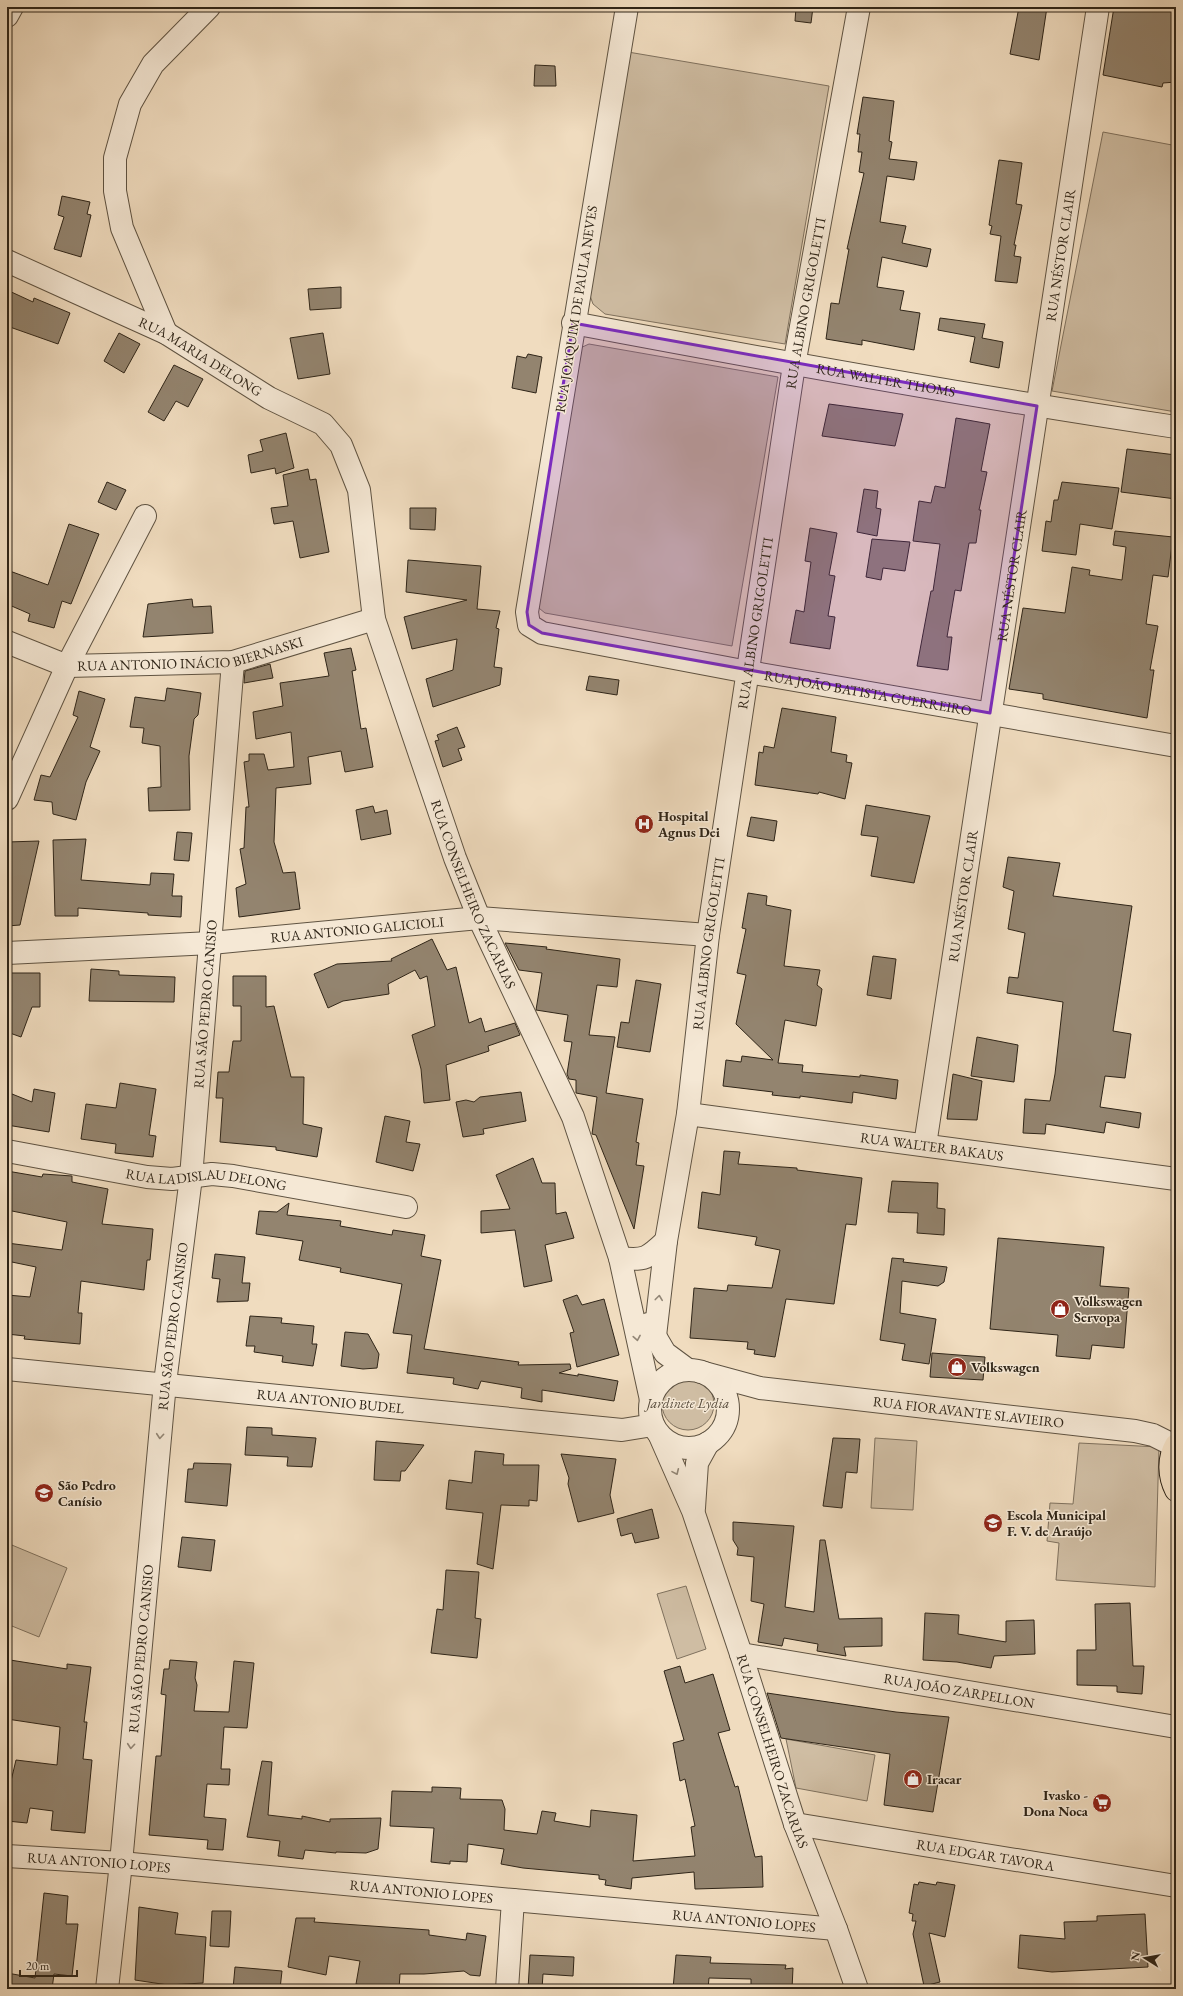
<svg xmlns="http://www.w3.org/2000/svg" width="1183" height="1996" viewBox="0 0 1183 1996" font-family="'EB Garamond',serif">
<rect width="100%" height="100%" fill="#f0dcbf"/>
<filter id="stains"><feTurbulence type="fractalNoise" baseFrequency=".005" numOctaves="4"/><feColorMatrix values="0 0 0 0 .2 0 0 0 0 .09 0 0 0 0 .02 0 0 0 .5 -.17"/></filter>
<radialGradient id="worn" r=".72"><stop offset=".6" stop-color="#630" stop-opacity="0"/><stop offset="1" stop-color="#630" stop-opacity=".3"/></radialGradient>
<path fill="#cfbda3" stroke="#7f715e" d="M628,52L829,86L785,344L605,314L593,304L588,290Z
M1103,132L1172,145L1176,144V412L1052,391Z
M589,344L778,377L732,646L545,613L534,604L578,349Z
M662 1404a26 26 0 1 1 52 0a26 26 0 1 1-52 0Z
M875,1438L917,1441L913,1510L871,1508Z
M1079,1443L1159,1447L1155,1587L1056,1580L1059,1543L1047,1541L1050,1503L1073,1504Z
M7,1543L67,1568L39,1637L7,1624Z
M686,1586L706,1649L677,1659L657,1594Z
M786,1739L875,1755L867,1801L796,1788Z"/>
<path fill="#93846f" stroke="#2f2518" d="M796,7H813L811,23L795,21Z
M1019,7H1047L1039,60L1010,54Z
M1114,7H1176V82L1163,83L1162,87L1103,75Z
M535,65L555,66L556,86H534Z
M863,97L894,101L889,141L892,142L889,159L917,162L914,180L887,176L880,222L906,226L902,243L931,249L927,267L882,257L877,287L904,291L900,310L920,313L914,350L862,340V345L826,339L831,303L839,304L849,249H847L864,173L859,172L862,152H858L860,134H857Z
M999,160L1022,163L1016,204L1022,205L1014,245H1016L1014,256L1021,257L1017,283L995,281L1001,236L990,234L992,226L989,225Z
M62,196L90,202L87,214L91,215L81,257L54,249L64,217L58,215Z
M341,287V308L310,310L308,289Z
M7,290L33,302L34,298L70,313L58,344L7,326Z
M940,318L985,324L982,338L1003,342L999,368L970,362L975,337L938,330Z
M119,333L140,344L124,373L104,361Z
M323,333L330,374L298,379L290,338Z
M528,354L542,357L536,393L512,388L517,356L526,358Z
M174,365L203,379L188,407L176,401L164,421L148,412Z
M829,404L903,414L895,446L822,436Z
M956,418L990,424L981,471L987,472L979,510H981L976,543H969L961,591L955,590L947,637H952L948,670L917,666L931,591H933L940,544L913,541L919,501L931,503L935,486L945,488Z
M286,433L294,468L276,474L275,468L251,473L248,455L263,451L260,440Z
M1127,449L1176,455V499L1121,492Z
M308,469L310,480L316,479L329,552L300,558L293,521L274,524L271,508L288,506L283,475Z
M107,482L126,490L116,510L98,502Z
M1062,482L1119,488L1112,529L1080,524L1076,555L1042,551L1046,521L1051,522L1054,500H1058Z
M864,489L878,491L876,508L881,509L877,536L857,532Z
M410,508H436L435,530L410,529Z
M69,524L99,534L71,604L62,601L54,628L28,621L30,614L7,604V570L48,585Z
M810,528L837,533L829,575L835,576L828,616L835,617L830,649L790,643L796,610L804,612L811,562L805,561Z
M1115,531L1173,537L1168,577L1153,575L1146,624L1158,626L1150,670H1154L1147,718L1043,699V694L1009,689L1023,608L1065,613L1072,567L1090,570L1089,575L1122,580L1126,547L1113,545Z
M872,539L910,542L905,571L883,568L881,580L866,577Z
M408,560L481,566L477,609L500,611L496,628L499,629L494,667L502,668L500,685L433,707L426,679L453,670L457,639L412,649L404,617L467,600L406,592Z
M192,599L193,607L211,606L213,633L143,637L148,604Z
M351,648L356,670L352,671L361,729L366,728L373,767L345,772L341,751L308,757L311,784L276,788L274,842L283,873L295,872L300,909L239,917L236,888L246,884L240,849L244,848L246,807H249L244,762L249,761V754H264L268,770L294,767L291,732L256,739L253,712L283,706L280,683L329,676L324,653Z
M270,664L273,678L244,683L245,671Z
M589,676L619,680L617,695L586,690Z
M167,688L201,693L198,715L194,719L189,756L190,810L149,811L148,788L161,787L160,746L142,743L144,728L130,727L135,697L165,701Z
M79,691L105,699L90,747L100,751L86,782L76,820L53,814L52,802L34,800L41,775L50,777L78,717L73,715Z
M782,708L836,717L831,752L847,755L846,762L852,763L845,799L819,792L818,794L755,785L759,752L763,753L764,746L774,748Z
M457,727L465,747L458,749L462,760L443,767L435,741L439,740L437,735Z
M866,805L930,816L914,883L871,876L878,837L861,835Z
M373,806L375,813L387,810L391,834L361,840L356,810Z
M751,817L777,821L774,841L747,836Z
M177,832L192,833L189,861L174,860Z
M86,839L81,880L150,885L151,873L174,874L172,896H182L181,917L148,915V913L78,908V916H55L53,840Z
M39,841L20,925L7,926V842Z
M1008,857L1060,863L1053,896L1132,906L1113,1031L1131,1034L1125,1078L1105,1076L1100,1107L1141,1113L1139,1128L1106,1122L1104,1133L1046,1124L1045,1134L1023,1133L1025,1099L1050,1101L1055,1074L1063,1002L1007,993L1009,977L1018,978L1025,933L1008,929L1014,891L1003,887Z
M748,893L767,896L766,905L791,910L784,966L820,970L817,985L822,989L816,1026L785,1020L778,1063L803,1065L802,1072L860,1077V1075L898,1080L896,1099L853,1092L852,1103L800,1096V1098L772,1095L773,1092L723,1086L726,1060L741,1062L742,1056L773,1060L736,1024L746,975L737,973L746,929L742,928Z
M432,939L447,970L456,967L469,1023L481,1018L485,1032L515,1023L520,1035L488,1046L489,1051L446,1065L450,1100L424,1103L421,1069L412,1035L435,1026L427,976L420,979L415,970L388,984L389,994L343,1001L328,1008L314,974L337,964L392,961L391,959Z
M505,943L547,947L546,949L620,959L617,987L597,985L589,1035L615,1037L606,1093L643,1099L636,1142L639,1143L636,1165L644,1166L634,1229L596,1135L592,1134L597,1097L576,1093V1080L569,1079L567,1074L572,1042L564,1041L568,1015L536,1010L542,973L519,970Z
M873,956L896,959L891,999L867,995Z
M91,969L119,971V975L175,977L174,1002L89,1001Z
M7,973H40V1007H32L21,1037L7,1032Z
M233,976H266V1007L274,1006L291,1077H304L303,1124L322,1128L317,1157L276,1150V1147L220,1142L223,1098H216L218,1072H229L233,1041H241V1006H233Z
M636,980L661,984L650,1052L617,1047L621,1022L629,1023Z
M977,1037L1018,1045L1014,1082L971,1076Z
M953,1074L982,1081L977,1120L947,1119Z
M120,1083L156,1089L149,1135L156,1136L153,1157L115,1153L116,1144L81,1139L86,1104L116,1108Z
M34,1089L55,1093L49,1132L7,1125V1092L32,1102Z
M521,1092L526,1121L483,1129L484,1134L463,1137L456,1102L466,1100L474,1102L480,1097Z
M385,1116L410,1121L406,1142L420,1144L413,1171L376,1162Z
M724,1151L740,1152L738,1164L797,1168V1170L862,1178L856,1225L846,1224L834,1304L786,1299L775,1357L754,1354L755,1350L747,1349L748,1342L690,1338L694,1288L727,1291L728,1285L772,1288L780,1250L755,1245L757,1237L698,1228L702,1192L720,1195Z
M533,1158L542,1183H555L556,1214L566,1212L574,1238L545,1245L552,1281L524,1287L515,1230L481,1233V1211L510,1209L496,1175Z
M7,1171L42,1177L43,1174L72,1176V1182L108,1189L102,1224L153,1229L150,1260H147L144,1290L81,1281L78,1313H82L80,1344L24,1339L25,1336L7,1334V1295L30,1297L36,1267L7,1261V1243L62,1250L67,1222L7,1210Z
M892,1181L938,1183L937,1208L945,1209L944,1235L917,1233L918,1213L888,1212Z
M289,1203L287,1215L341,1221L340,1226L392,1235L393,1230L425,1235L421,1256L441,1260L424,1349L519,1362L518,1365L570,1364L571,1369L559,1373L578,1376V1374L618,1381L614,1401L542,1390V1402L521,1398L522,1388L481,1381L478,1389L453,1384L454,1378L407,1373L412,1335L393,1333L402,1284L340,1272L341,1268L299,1260L303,1241L256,1234L259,1211L277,1212Z
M998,1238L1104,1247L1100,1286L1129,1288L1124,1348L1092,1345L1090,1359L1056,1356L1058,1335L990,1329Z
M215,1254L245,1257L242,1283H250L248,1301L217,1302L220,1279L212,1278Z
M892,1258L904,1259L903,1262L947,1267L944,1282L938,1286L902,1281L900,1313L936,1319L929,1364L902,1360L905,1344L880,1340Z
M577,1295L582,1305L604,1299L619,1355L577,1367L570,1333L574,1332L563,1300Z
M250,1316L282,1318L281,1323L314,1326L312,1344H317L313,1366L282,1362L283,1356L254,1352L255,1346H246Z
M345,1332L368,1334L379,1354L377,1368L363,1369L341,1366Z
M932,1353L985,1357L983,1380L930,1377Z
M247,1427L272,1428V1435L316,1438L312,1467L287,1466L288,1457L245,1455Z
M833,1438L860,1439L857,1473L846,1472L842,1508L823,1506Z
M376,1441L424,1445L405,1471H401L400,1481L374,1480Z
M475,1451L504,1454L503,1465H539L537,1501L529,1500V1506L501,1505L493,1569L477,1564L483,1513L446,1509L449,1480L472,1483Z
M561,1454L616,1459L610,1495L614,1513L578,1522L568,1484L569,1478Z
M194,1463L231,1464L227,1506L185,1502L188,1469H193Z
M652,1509L659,1538L635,1543L632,1533L621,1536L617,1519Z
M733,1522L794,1526L785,1607L814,1612L820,1540H825L839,1619L882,1618V1646L844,1647L846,1656L817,1651L818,1644L784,1638L782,1646L758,1642L764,1604L751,1601L754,1557L737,1555L738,1548L733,1540Z
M182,1537L215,1540L211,1571L178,1567Z
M446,1570L479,1572L475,1618L481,1619L477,1658L431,1653L437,1609L443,1610Z
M1130,1603L1133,1666H1144L1142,1694L1117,1692V1686L1077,1685V1650H1096L1095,1604Z
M925,1613L959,1615L958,1634L1006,1642V1621L1034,1620L1035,1654L994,1656L991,1668L957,1662L923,1660Z
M10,1660L67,1669V1664L91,1667L84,1722H87L83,1759L92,1760L85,1833L51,1830L53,1811L30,1808L27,1823L7,1821L11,1781L16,1760L57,1765L60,1727L7,1719V1677Z
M170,1660L197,1662L195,1678L197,1685L194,1711L229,1712L234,1661L254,1663L247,1728L224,1727L221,1769H230L229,1785L207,1784L204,1817L226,1819L223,1850L207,1849L208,1840L149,1835L156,1756H161L166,1695L161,1694L164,1669H169Z
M680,1666L685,1683L713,1674L730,1730L718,1733L735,1787L738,1786L755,1857L762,1856L763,1887L695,1889L694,1872L632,1878L631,1889L605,1885L606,1880L599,1879V1875L523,1868L501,1864L504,1849L468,1844L467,1862L450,1861V1864L431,1862L434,1828L390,1826L392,1791L432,1792V1787L461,1788L460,1799L502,1800L505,1809L504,1830L537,1834L542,1811L556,1813L554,1821L590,1827L591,1810L637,1815L633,1861L695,1856L691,1827L695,1826L685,1779L680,1781L673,1743L684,1740L664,1671Z
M767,1693L896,1712L949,1717L933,1812L884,1805L890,1754L781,1738Z
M262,1761L272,1762L268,1815L302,1819V1816L330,1822V1819L381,1818L378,1849L366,1853L336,1852V1853L305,1850L303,1859L278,1856L280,1841L247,1837Z
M919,1882L936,1885L937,1882L955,1885L945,1937L929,1933L940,1982L924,1986L913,1934L916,1921H912L913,1914L909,1913L914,1884L918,1885Z
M44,1893L68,1896L66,1924H78L72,1976L54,1974L52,1989H7V1973L35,1978Z
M139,1907L178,1913L175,1934L206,1937L203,1983L168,1985L135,1980Z
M212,1911H231L229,1947L210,1946Z
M1145,1914L1148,1967L1052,1972L1018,1968L1020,1935L1065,1939L1064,1922L1097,1921V1916Z
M296,1918H315L314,1922L429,1930V1935L466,1940L467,1933L486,1936L480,1976L470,1975L464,1971L424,1974H400L399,1989H382L356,1984L360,1961L329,1956L326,1975L288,1967Z
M530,1955L574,1957L573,1976L543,1974L542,1989H528Z
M676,1955L711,1957L710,1963L786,1965L785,1969L793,1968L792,1989H751V1979L709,1978L708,1989H673Z
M235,1967L282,1971L280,1989H233Z"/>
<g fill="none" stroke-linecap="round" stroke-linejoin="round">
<defs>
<g id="minor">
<path id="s1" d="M627,7L527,612L529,625L542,633L748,672L1176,746"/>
<path d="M7,16L12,7"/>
<path id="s2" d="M7,261L166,333L269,398L323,424L341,445L359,490L374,619L455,858L479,918L573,1117L620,1258L651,1400"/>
<path id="s3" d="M573,323C774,361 974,397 1176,427"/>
<path d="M166,333L122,228L115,191V158L130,104L153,64L209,7"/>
<path id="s4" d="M7,642L67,666L233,662L374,619"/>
<path d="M7,799L67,666L145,516"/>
<path id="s5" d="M7,953L211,943L479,918L708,935"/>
<path id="s6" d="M688,1114L1176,1179"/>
<path id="s7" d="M925,1145L1098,7"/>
<path id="s8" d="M7,1151L147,1177L172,1179L212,1174L233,1176L406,1207"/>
<path d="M620,1258C645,1261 648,1258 666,1241"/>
<path d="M648,1324L665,1353L688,1370"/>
<path id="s9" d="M655,1336L666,1241L688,1114L708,935L794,365L859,7"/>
<path id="s10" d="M7,1369L622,1430L653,1425"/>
<circle cx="689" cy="1409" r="39"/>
<path id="s11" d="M701,1372L760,1388L1135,1431L1153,1435L1175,1446"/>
<path id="s12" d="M660,1436L693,1511L741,1654L795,1824L836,1929L857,1989"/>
<path d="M694,1508L697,1463L708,1443"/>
<path id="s13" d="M741,1654L1176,1727"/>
<path id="s14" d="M795,1824L1176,1886"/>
<path id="s15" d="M7,1856L121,1863L513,1900L836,1929"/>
<path id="s16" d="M107,1989L121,1863L165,1383L191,1177L233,662"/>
<path d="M507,1989L513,1900"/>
</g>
<path id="major" d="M1176,1445C1168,1459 1169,1476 1176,1490"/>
</defs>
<use href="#minor" stroke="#5f5342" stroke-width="24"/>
<use href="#major" stroke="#2f2518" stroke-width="24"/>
<use href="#minor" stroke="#f5e8d5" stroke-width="22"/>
<use href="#major" stroke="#f0dcbf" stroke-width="22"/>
</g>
<defs><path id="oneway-chevron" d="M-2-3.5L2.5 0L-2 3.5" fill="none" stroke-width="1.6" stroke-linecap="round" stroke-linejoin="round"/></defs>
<g stroke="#928676">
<use href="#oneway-chevron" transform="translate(659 1298) rotate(-83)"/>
<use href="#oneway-chevron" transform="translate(637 1338) rotate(80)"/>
<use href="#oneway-chevron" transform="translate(160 1436) rotate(95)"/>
<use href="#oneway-chevron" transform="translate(676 1472) rotate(66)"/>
<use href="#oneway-chevron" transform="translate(131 1746) rotate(95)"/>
</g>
<path fill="#7b2cbf" fill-opacity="0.2" stroke="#7b2cbf" stroke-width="3" stroke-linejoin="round" d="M573,323L1037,406L990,713L542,633L529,625L527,612Z"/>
<defs>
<symbol id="hospital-disc" viewBox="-11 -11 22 22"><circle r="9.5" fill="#8f2418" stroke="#f5e8d5"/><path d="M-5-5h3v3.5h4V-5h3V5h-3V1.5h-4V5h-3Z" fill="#fff"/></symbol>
<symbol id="shop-disc" viewBox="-11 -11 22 22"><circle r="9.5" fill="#8f2418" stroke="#f5e8d5"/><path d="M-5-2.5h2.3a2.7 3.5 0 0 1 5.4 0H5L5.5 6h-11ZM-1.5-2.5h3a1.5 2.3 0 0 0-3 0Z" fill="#fff"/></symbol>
<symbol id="school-disc" viewBox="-11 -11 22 22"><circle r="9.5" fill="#8f2418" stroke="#f5e8d5"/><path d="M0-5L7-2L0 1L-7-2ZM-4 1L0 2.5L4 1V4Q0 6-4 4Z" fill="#fff"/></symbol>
<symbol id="supermarket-disc" viewBox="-11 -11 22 22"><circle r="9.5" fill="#8f2418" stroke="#f5e8d5"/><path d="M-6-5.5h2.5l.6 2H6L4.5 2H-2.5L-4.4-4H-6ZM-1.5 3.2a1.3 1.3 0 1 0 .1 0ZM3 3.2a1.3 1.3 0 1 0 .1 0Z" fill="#fff"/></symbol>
</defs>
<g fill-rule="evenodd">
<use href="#hospital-disc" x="633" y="813" width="22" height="22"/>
<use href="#shop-disc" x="1049" y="1298" width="22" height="22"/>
<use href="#shop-disc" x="946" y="1356" width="22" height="22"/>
<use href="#school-disc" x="33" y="1482" width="22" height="22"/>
<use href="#school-disc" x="982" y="1512" width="22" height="22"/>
<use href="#shop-disc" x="902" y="1768" width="22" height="22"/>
<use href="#supermarket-disc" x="1091" y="1792" width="22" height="22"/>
</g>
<g text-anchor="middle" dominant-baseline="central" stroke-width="3" stroke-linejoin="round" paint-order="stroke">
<g font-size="14" fill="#2f2518" stroke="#f5e8d5">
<text stroke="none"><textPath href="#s7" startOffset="900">RUA NÉSTOR CLAIR</textPath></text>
<text stroke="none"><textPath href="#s9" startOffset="1044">RUA ALBINO GRIGOLETTI</textPath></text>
<text transform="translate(576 309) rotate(-81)">RUA JOAQUIM DE PAULA NEVES</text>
<text stroke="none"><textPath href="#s2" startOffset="216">RUA MARIA DELONG</textPath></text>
<text stroke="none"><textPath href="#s3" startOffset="318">RUA WALTER THOMS</textPath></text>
<text stroke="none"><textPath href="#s7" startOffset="576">RUA NÉSTOR CLAIR</textPath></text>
<text stroke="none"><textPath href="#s9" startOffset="720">RUA ALBINO GRIGOLETTI</textPath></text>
<text stroke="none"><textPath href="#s4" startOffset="189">RUA ANTONIO INÁCIO BIERNASKI</textPath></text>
<text stroke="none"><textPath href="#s1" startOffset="973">RUA JOÃO BATISTA GUERREIRO</textPath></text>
<text stroke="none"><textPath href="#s2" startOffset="855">RUA CONSELHEIRO ZACARIAS</textPath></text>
<text stroke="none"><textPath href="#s7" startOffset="252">RUA NÉSTOR CLAIR</textPath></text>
<text stroke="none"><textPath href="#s5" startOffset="351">RUA ANTONIO GALICIOLI</textPath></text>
<text stroke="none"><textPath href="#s9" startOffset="396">RUA ALBINO GRIGOLETTI</textPath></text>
<text stroke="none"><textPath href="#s16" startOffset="990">RUA SÃO PEDRO CANISIO</textPath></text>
<text stroke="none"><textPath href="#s6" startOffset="246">RUA WALTER BAKAUS</textPath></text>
<text stroke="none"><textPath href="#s8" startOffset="202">RUA LADISLAU DELONG</textPath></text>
<text stroke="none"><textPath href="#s16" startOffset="666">RUA SÃO PEDRO CANISIO</textPath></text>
<text stroke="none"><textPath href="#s10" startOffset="325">RUA ANTONIO BUDEL</textPath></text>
<text stroke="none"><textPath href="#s11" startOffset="271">RUA FIORAVANTE SLAVIEIRO</textPath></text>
<text stroke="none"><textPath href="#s16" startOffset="342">RUA SÃO PEDRO CANISIO</textPath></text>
<text stroke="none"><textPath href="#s13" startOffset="221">RUA JOÃO ZARPELLON</textPath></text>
<text stroke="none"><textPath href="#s12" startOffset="335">RUA CONSELHEIRO ZACARIAS</textPath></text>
<text stroke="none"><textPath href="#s14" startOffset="193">RUA EDGAR TAVORA</textPath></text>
<text stroke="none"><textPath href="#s15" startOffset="92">RUA ANTONIO LOPES</textPath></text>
<text stroke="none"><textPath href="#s15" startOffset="416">RUA ANTONIO LOPES</textPath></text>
<text stroke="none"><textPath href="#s15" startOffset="740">RUA ANTONIO LOPES</textPath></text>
</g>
<g font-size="14" font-weight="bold" fill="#2f2518" stroke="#f5e8d5" text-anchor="start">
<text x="658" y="816">Hospital<tspan x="658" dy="16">Agnus Dei</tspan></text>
<text x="1074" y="1301">Volkswagen<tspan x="1074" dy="16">Servopa</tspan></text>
<text x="971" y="1367">Volkswagen</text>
<text x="58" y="1485">São Pedro<tspan x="58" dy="16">Canísio</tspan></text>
<text x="1007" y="1515">Escola Municipal<tspan x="1007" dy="16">F. V. de Araújo</tspan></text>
<text x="927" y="1779">Iracar</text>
<text x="1088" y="1795" text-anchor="end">Ivasko -<tspan x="1088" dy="16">Dona Noca</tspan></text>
</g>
<g font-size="14" font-style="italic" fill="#574b3b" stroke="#f5e8d5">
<text x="688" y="1403">Jardinete Lydia</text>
</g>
</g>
<rect width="1183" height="1996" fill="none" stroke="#f0dcbf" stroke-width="24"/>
<rect x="8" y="8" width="1167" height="1980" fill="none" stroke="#2f2518" stroke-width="2"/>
<rect x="12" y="12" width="1159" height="1972" fill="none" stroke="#2f2518"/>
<g transform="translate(1145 1958) rotate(281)" stroke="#f5e8d5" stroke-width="3" paint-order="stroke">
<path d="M0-3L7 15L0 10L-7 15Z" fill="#2f2518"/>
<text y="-6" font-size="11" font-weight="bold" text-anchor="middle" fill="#2f2518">N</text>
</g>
<path d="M20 1970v6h57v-6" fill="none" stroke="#2f2518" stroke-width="2"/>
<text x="26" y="1970" font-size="12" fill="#2f2518" stroke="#f5e8d5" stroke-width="3" paint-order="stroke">20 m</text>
<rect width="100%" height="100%" filter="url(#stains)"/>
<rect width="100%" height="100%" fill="url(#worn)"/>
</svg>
